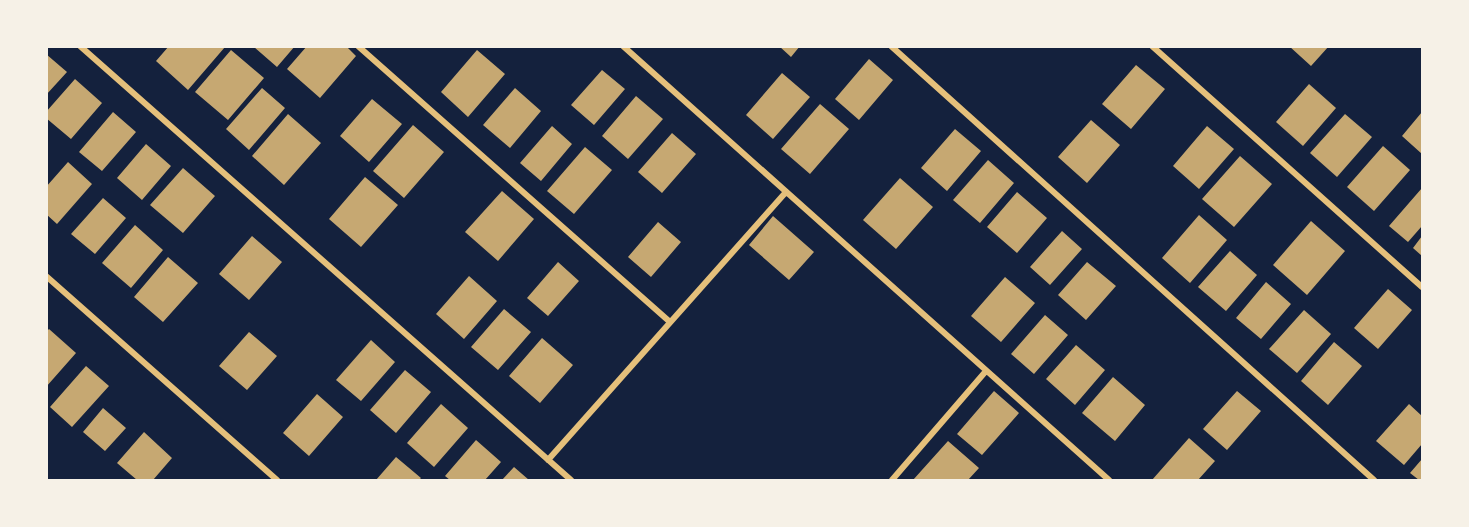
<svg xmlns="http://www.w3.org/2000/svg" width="1469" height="527" viewBox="0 0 1469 527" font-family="Lato,sans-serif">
<rect width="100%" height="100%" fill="#14213d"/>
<path fill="#c6a872" d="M169,46H224L225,47L188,90L156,61Z
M253,46H295L277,67Z
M307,46H346L356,56L320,98L287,69Z
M779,46H800L791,57Z
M1289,46H1329L1311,66Z
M231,50L264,78L228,120L195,92Z
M477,50L505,74L468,117L441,92Z
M46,54L67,72L46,95Z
M869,59L893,80L859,120L835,99Z
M1136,65L1165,89L1131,129L1102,104Z
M602,70L625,89L594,125L571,105Z
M782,73L810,97L773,139L746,115Z
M75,79L102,103L71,139L46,118V112Z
M1309,84L1336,108L1303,146L1276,122Z
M262,88L285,108L249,150L226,129Z
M515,88L541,111L510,148L483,125Z
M636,96L663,119L628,159L602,136Z
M372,99L402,124L369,162L340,136Z
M820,104L849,129L810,174L781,149Z
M113,112L136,132L102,171L79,152Z
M1422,112V154L1402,136Z
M288,114L321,143L284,185L252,156Z
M1345,114L1372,137L1337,177L1310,153Z
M1091,120L1120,145L1087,183L1058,157Z
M413,125L444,152L404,198L373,171Z
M552,126L572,144L541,181L520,163Z
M1207,126L1234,149L1199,189L1173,166Z
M955,129L981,151L947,191L921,168Z
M672,133L696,154L662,193L638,172Z
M146,144L171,166L142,200L117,178Z
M1383,146L1410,170L1374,211L1347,187Z
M585,147L612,170L574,214L547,191Z
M1240,156L1272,184L1234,227L1202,199Z
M988,160L1014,183L980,223L953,200Z
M68,162L92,184L57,224L46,214V187Z
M183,168L215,196L183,233L150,205Z
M365,177L398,205L361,247L329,219Z
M900,178L933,207L896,249L863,220Z
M1422,188V226L1408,242L1389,226Z
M502,191L534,219L498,261L465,232Z
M1017,192L1047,218L1017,253L987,227Z
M103,198L126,218L95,254L71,234Z
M1199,215L1227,240L1190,283L1162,258Z
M773,216L814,252L789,280L749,245Z
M1311,221L1345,251L1307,295L1273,265Z
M658,222L681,242L651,277L628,257Z
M135,225L163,250L131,288L102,263Z
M1062,231L1082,249L1050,285L1030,267Z
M252,236L282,262L249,300L219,274Z
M1422,236V256L1413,248Z
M1230,251L1257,275L1226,311L1198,287Z
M168,257L198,283L163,322L134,297Z
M558,262L579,281L548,316L527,298Z
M1087,262L1116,286L1086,320L1058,295Z
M469,276L497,301L464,339L436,314Z
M1005,277L1035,303L1001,342L971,316Z
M1266,282L1291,304L1261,339L1236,318Z
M1388,289L1412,310L1378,349L1354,328Z
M504,309L531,332L498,370L471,347Z
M1304,310L1331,334L1297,373L1269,349Z
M1045,315L1068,335L1034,374L1011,354Z
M49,329L76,353L46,387V332Z
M249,332L277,356L247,390L219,366Z
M542,338L573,365L540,403L509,376Z
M371,340L395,362L361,401L336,380Z
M1334,342L1362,366L1328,405L1301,381Z
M1076,345L1105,370L1075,405L1046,379Z
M86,366L109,386L72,427L50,407Z
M405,370L431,392L396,433L370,410Z
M1113,377L1145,405L1115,441L1082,413Z
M994,391L1019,413L982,455L957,434Z
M1237,391L1261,411L1227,450L1203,429Z
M317,394L343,417L309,456L283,433Z
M441,404L468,428L434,467L407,443Z
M1409,404L1422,416V444L1404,465L1376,441Z
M103,408L126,428L105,451L83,432Z
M144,432L172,458L153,480H137L117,463Z
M1189,438L1215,461L1198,480H1152Z
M476,440L501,462L485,480H450L445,476Z
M948,441L979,468L968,480H913Z
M396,457L421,478L419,480H376Z
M1422,459V480H1419L1410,473Z
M514,467L529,480H502Z"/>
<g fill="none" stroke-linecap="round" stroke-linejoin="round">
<path stroke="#e5c07b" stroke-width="6" d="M80,46L571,480
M358,46L670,322
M623,46L1109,480
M891,46L1374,480
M1152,46L1422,287
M46,276L277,480
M548,460L786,192
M892,480L986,371"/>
</g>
<rect width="1469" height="527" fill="none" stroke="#f6f1e7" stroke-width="96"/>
</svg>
